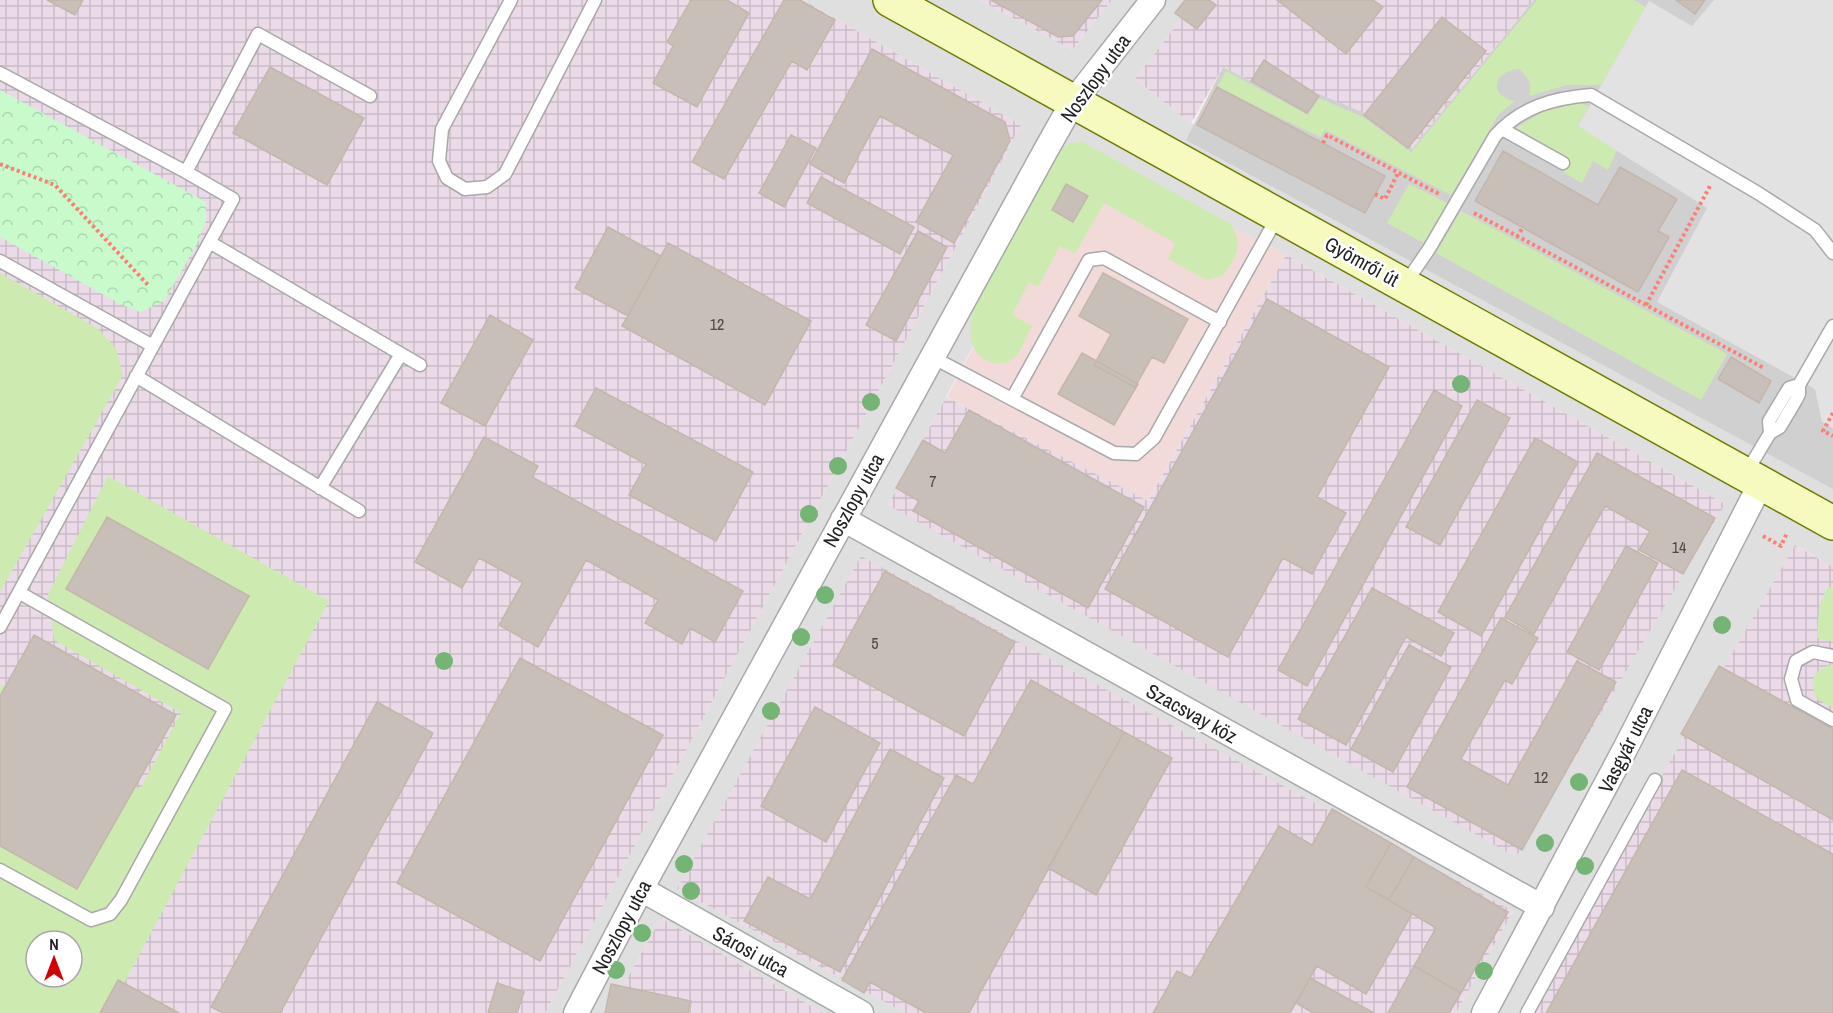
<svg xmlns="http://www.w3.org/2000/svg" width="1833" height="1013" viewBox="0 0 1833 1013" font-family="'Archivo Narrow',sans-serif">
<defs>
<pattern id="industrial-grid" width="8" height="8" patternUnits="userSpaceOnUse" patternTransform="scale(1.5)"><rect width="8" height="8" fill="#ebdbe8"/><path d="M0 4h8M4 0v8" fill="none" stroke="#c9bcc7"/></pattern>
<pattern id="park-crowns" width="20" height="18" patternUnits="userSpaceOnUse" patternTransform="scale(1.5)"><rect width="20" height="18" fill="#c8facc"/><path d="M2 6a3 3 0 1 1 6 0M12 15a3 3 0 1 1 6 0" fill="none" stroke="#acd6af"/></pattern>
</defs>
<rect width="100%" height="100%" fill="#f2efe9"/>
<path fill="#e0dfdf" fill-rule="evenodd" d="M803,0H980L1072,50L1112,0H1196L1135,79L1191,123L1833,477V567L1796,545L1525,1013H1456L1513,911L677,889L905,1013H823L661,918L608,1013H545L1021,125ZM1080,147L1286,255L1725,504L888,505Z"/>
<path fill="#f2dad9" d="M1080,147L1286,255L1147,502L947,397Z"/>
<path fill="url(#industrial-grid)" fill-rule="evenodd" d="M0,0H803L1021,125L545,1013H0ZM36,941H72V977H36Z
M980,0H1112L1072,50Z
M1196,0H1534L1411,150L1367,114L1307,110L1223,67L1191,123L1135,79Z
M1286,255L1725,504L1516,857L888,505L946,397L1148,501Z
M1795,545L1833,567V1013H1525Z
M861,556L1513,911L1456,1013H905L677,889Z
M661,918L823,1013H608Z"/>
<path fill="#d0d0d0" d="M1534,0H1833V489L1186,140L1223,67L1307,110L1319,94L1367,114L1411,150Z"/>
<path fill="#cdebb0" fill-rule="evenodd" d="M1537,0H1634L1646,7L1601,85H1567L1529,96C1532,83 1529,78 1519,69C1491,71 1489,97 1515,101L1499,114L1451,195L1325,130L1320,137L1217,87L1226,71L1308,115L1319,98L1363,117L1411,152Z
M1579,103L1589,106L1578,126L1617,150L1608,170L1593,161L1582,183L1563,172L1569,159L1516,128L1544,111Z
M1083,142L1232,225C1243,246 1237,258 1222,276L1207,280L1168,259L1175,243L1104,203L1075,254L1060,246L1038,287L1029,282L1012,315L1032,326C1027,335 1023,348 1016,356C1003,370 980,363 973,346C969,336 971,324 972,313L1062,148L1070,143Z
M1409,184L1447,203L1424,243L1387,223Z
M1461,211L1727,354L1701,400L1436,253Z
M0,273L97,328L116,348L123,375L0,592Z
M108,476L329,601L108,1013H0V686L39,677L108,773L140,789L181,713L54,640L48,594ZM36,941H72V977H36Z
M1828,586L1833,589V642L1817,638L1819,607Z
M1833,664V708L1816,698C1809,678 1813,670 1833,664Z"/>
<path fill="url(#park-crowns)" d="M0,90L206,202V221L197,244L164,301L140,312L120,304L0,237Z"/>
<path fill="#e2e2e2" d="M1714,0H1833V428L1822,422L1815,389L1657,302L1707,208L1578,126L1649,1L1692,26Z"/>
<path fill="#c7bfb8" stroke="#c4b6ab" stroke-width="1.5" d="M47,0H83L75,15Z
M691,0H727L749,13L697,107L653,83L673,46L667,42Z
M784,0H800L835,20L807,70L792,61L724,179L692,162Z
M991,0H1102L1073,36L1058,37Z
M1185,0H1209L1216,5L1197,29L1175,13Z
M1277,0H1373L1383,7L1346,54Z
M1676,0H1705L1695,14Z
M1442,17L1486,51L1408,148L1364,115Z
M872,49L1005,122L1010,141L954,243L916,222L953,155L880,116L844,183L810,164Z
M1264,60L1319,96L1307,113L1251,81Z
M270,67L364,118L327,185L233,133Z
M1217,87L1385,176L1365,213L1197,125Z
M791,135L816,148L784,207L759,193Z
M1503,151L1598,205L1620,167L1677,199L1658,231L1669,237L1638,292L1475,201Z
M821,177L914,227L900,254L807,203Z
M1066,184L1088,196L1073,222L1052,210Z
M608,227L661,256L628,316L575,288Z
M918,231L947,247L896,341L866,325Z
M668,243L811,321L765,405L622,326Z
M1103,273L1188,319L1164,363L1152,357L1135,387L1094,365L1111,334L1079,316Z
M1267,299L1389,367L1317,497L1346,513L1312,574L1283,558L1228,657L1105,589Z
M490,315L533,340L485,426L441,403Z
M1082,353L1138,384L1114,425L1058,394Z
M1731,357L1771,381L1759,403L1718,379Z
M596,388L753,472L716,541L629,495L646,464L575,426Z
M1434,390L1462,406L1307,686L1278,670Z
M1477,400L1510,418L1440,545L1406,527Z
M969,410L1144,507L1088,608L913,511L919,501L896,488L923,440L945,453Z
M484,437L538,466L532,477L743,591L715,642L690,628L682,644L645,623L658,600L586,560L538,647L499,625L523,582L479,558L462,588L415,562Z
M1535,438L1578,462L1481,636L1438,612Z
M1597,453L1715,518L1683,574L1639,550L1650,531L1605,506L1534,634L1505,617Z
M107,517L249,596L208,669L66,589Z
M1626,546L1658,563L1599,670L1567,652Z
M885,571L1015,642L964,736L833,665Z
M1372,588L1454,633L1441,656L1406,637L1346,745L1298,719Z
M1501,618L1538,638L1512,684L1505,680L1461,759L1508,785L1577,661L1616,682L1522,850L1407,787Z
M34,635L176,715L77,889L0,846V696Z
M1409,645L1451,667L1393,772L1351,749Z
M520,658L663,735L540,961L397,883Z
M1719,666L1833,729V820L1681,734Z
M1031,680L1124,732L969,1013H926L870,982L864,993L842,980L956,775L973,784Z
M377,702L433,733L280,1013H223L211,1007Z
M815,707L880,743L826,842L761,806Z
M1124,732L1172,758L1096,895L1048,868Z
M890,749L944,778L840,972L744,921L768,877L810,899Z
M1682,770L1833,854V1013H1546Z
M1332,809L1391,843L1366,887L1412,914L1366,994L1317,966L1290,1013H1153L1177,971L1191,978L1279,826L1312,845Z
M1391,843L1414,857L1389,900L1366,887Z
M1414,857L1508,912L1461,993L1414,966L1436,928L1389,900Z
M1414,966L1461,993L1449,1013H1388Z
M1310,978L1374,1013H1313L1296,1003Z
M118,980L179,1013H100Z
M497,983L524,992L517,1013H488Z
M611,984L691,1001L688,1013H605Z"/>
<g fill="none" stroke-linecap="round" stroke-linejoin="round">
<defs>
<path id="lane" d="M511,0L442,129L439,161L447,178L465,189L487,187L505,174L595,0
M0,73L186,172L233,199L0,627
M1502,129L1563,163
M186,172L258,34L370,96
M211,243L420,365
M0,261L153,346
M1405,284L1429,249L1495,136C1521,107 1553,98 1591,95L1758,193L1815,230L1833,253
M932,357L1114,453L1136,454L1154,438L1278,216
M136,376L359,511
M1012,399L1089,260L1104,258L1220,322
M1770,433L1769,421L1789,388L1799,385
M1746,473L1770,433L1780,427L1796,400L1799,394V385L1833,326
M320,488L401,354
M1833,656L1813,652L1796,661L1791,679L1797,700L1833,720
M0,870L91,920L110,914L121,900L225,709L20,593
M1527,1013L1655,780"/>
<path id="street" d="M843,519L1542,907
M641,889L861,1013
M576,1013L641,889L1047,148L1073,102L1153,0
M1484,1013L1625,749L1761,483"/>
<path id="secondary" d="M890,0L1833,523"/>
</defs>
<use href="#lane" stroke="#a9a9a9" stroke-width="15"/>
<use href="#street" stroke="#a9a9a9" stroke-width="27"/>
<use href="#secondary" stroke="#707d05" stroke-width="36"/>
<path stroke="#fa8072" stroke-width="4" stroke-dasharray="3 3" stroke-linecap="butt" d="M1323,143L1327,135L1439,194
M0,164L55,185L148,285
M1375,194L1385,199L1398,173
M1474,213L1764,368
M1517,237L1523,227
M1646,305L1710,186
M1833,413L1823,431L1833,436
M1763,536L1781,546L1787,533"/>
<use href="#lane" stroke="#fff" stroke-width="12"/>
<use href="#street" stroke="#fff" stroke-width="24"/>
<use href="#secondary" stroke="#f7fabf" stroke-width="33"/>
</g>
<g fill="#74b475">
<circle cx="1461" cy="384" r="9"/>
<circle cx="871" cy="402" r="9"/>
<circle cx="838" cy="466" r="9"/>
<circle cx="809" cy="514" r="9"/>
<circle cx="825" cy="595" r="9"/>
<circle cx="1722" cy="625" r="9"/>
<circle cx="801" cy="637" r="9"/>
<circle cx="444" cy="661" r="9"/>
<circle cx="771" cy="711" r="9"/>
<circle cx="1579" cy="782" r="9"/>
<circle cx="1545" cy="843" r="9"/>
<circle cx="684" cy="864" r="9"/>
<circle cx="1585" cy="866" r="9"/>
<circle cx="691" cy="891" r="9"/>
<circle cx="642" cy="933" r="9"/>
<circle cx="616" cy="970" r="9"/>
<circle cx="1484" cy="971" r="9"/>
</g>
<g text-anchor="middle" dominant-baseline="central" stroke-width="5" stroke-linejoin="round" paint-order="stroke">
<g font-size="16" fill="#4b4948">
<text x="717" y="324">12</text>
<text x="933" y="481">7</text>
<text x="1679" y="547">14</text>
<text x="875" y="643">5</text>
<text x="1541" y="777">12</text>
</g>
<g font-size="20" fill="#222" stroke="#fff">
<text transform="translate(1095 78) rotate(-54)">Noszlopy utca</text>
<text transform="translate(1362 261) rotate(29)">Gyömrői út</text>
<text transform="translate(853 500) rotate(-61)">Noszlopy utca</text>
<text transform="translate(1192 713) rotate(29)">Szacsvay köz</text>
<text transform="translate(1625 749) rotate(-63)">Vasgyár utca</text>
<text transform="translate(621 927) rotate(-62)">Noszlopy utca</text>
<text transform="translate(751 951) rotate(29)">Sárosi utca</text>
</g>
</g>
<g transform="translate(54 959)"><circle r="28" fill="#ffffff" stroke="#a7a7a7" stroke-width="1.5"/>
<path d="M0-4.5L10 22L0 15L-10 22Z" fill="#d40000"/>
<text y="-9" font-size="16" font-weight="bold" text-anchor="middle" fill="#222222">N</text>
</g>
</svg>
